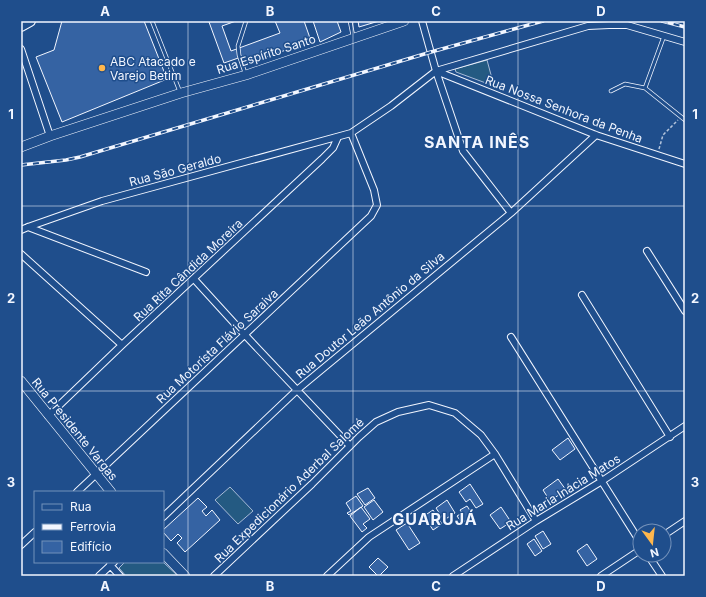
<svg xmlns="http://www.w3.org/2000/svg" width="706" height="597" viewBox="0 0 706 597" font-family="Inter,sans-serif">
<rect width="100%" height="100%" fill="#1f4e8c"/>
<path fill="#245a82" stroke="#a8bbd7" d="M487,60L494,86L456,72L455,69Z
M230,487L253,511L238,524L215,500Z
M125,562H163L178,576H126L119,568Z"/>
<path fill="#3563a3" stroke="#f2f6ff" d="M62,21H144L167,79L62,122L36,57L54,50Z
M212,21H236L222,26L231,51L280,33L275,21H304L311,41L247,64L244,56L224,63L209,22Z
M313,21H337L341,32L320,42Z
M358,21H379L359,27Z
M568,438L575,449L560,460L552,450Z
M558,479L566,490L550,501L543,490Z
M470,484L483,504L476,508L470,499L466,502L459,492Z
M368,488L375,498L365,505L357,494Z
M356,496L363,506L349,515L347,513L351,511L346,503Z
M198,498L207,507L202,511L206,516L212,510L220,520L185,552L177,543L182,538L178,534L171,541L163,532V530Z
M374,500L383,512L373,520L364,507Z
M447,500L455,513L444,520L436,508Z
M467,506L473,515L462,523L457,516L462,513L460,510Z
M361,507L370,519L363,524L367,528L362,532L350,516Z
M501,507L511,522L500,529L490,515Z
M433,510L442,524L433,530L424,516Z
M407,523L420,543L409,550L396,530Z
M543,531L551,544L543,549L535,536Z
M534,539L542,551L535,556L527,544Z
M587,544L597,559L587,566L577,551Z
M378,558L388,567L379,576H378L369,567Z"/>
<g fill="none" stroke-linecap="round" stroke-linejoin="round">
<defs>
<path id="lane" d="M152,21L180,92
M350,21L353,36
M664,36L645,88L685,120
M245,73L239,55L238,46L246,21
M611,91L625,84L645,88"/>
<path id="street" d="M422,21L436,71L463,151L511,213
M21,49L50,136
M436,71L596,135L685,164
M28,227L146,272
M21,230L28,227L102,201L351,133L391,106L436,71L588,26L609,25H627L685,42
M647,251L685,311
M21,254L122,345
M194,279L245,335L350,446
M582,295L670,437
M511,337L640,542
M48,416L122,345L322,159L333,148L338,137
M77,492L371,216L377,205L374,190L351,133
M163,517L297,390L511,213L596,135
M664,535L685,521
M21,545L35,532
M648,555L662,576
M110,565L120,576
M99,576L114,562
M214,576L312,484L359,437L376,422L398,412L429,405L455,413L481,435L495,454L536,521
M327,576L369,537L495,454
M453,576L536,521L602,481L685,426
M601,576L640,550"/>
<path id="secondary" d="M21,147L50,136L181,93L246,75L404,21
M21,381L111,492
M163,553L185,576"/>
<path id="primary" d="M21,26L30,21"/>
</defs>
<use href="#lane" stroke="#f2f6ff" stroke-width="4.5"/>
<use href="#street" stroke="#f2f6ff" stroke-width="8"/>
<use href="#secondary" stroke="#f2f6ff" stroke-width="10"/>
<use href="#primary" stroke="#f2f6ff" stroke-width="12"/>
<path stroke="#b3c4dc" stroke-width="1.5" stroke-dasharray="3 2" stroke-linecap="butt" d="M659,149L663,135L678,120"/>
<use href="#lane" stroke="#1f4e8c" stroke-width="3"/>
<use href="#street" stroke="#1f4e8c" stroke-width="6"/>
<use href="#secondary" stroke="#1f4e8c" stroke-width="9"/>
<use href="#primary" stroke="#1f4e8c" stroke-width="10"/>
<defs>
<path id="rail" d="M662,21L685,27
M21,165L66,160L80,157L431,52L543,21"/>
</defs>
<use href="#rail" stroke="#f2f6ff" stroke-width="3.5"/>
<use href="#rail" stroke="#1f4e8c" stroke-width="2" stroke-dasharray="6" stroke-linecap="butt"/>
</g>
<path fill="none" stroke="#f2f6ff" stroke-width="1" stroke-opacity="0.55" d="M188,21V576M353,21V576M518,21V576M21,206H685M21,391H685"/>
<circle fill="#ffb74d" stroke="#1f4e8c" stroke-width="1.5" cx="102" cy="68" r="4"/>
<g text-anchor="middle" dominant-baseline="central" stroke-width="3" stroke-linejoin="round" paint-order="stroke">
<g font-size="12" fill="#f2f6ff" stroke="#1f4e8c">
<text transform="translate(266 54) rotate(-18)">Rua Espírito Santo</text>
<text transform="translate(564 109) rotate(21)">Rua Nossa Senhora da Penha</text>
<text transform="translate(175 170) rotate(-15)">Rua São Geraldo</text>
<text transform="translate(188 270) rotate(-43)">Rua Rita Cândida Moreira</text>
<text transform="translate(370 315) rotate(-40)">Rua Doutor Leão Antônio da Silva</text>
<text transform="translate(217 346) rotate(-43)">Rua Motorista Flávio Saraiva</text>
<text transform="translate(75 429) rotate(51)">Rua Presidente Vargas</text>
<text transform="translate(289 490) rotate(-44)">Rua Expedicionário Aderbal Salomé</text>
<text transform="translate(563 492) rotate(-32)">Rua Maria Inácia Matos</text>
</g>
<g font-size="12" fill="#f2f6ff" stroke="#1f4e8c" text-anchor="start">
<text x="110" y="61">ABC Atacado e<tspan x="110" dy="14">Varejo Betim</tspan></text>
</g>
<g font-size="16" font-weight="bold" letter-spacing="1" fill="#f2f6ff" stroke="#1f4e8c">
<text x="477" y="142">SANTA INÊS</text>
<text x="435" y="519">GUARUJÁ</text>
</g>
</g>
<rect width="706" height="597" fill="none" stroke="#1f4e8c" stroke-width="44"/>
<rect x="34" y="491" width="130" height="72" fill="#1f4e8c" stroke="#7391ba"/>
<rect x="42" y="504" width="20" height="6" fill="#1f4e8c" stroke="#7391ba"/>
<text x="70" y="511" font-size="12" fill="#f2f6ff">Rua</text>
<rect x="42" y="524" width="20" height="6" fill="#f2f6ff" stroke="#7391ba"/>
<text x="70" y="531" font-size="12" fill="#f2f6ff">Ferrovia</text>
<rect x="42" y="541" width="20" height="12" fill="#3563a3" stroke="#7391ba"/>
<text x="70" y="551" font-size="12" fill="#f2f6ff">Edifício</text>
<g transform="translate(652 543) rotate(165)"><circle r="19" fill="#1f4e8c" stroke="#7391ba"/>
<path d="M0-3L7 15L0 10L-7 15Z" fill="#ffb74d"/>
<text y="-6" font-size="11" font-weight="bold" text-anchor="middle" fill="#f2f6ff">N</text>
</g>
<rect x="22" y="22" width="662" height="553" fill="none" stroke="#f2f6ff" stroke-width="1.5"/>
<g font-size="13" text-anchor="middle" font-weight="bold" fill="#f2f6ff">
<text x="105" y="16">A</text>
<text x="270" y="16">B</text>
<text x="436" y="16">C</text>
<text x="601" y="16">D</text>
<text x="11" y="119">1</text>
<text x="695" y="119">1</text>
<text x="11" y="303">2</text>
<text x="695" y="303">2</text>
<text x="11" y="487">3</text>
<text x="695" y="487">3</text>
<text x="105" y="591">A</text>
<text x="270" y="591">B</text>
<text x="436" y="591">C</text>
<text x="601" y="591">D</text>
</g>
</svg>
